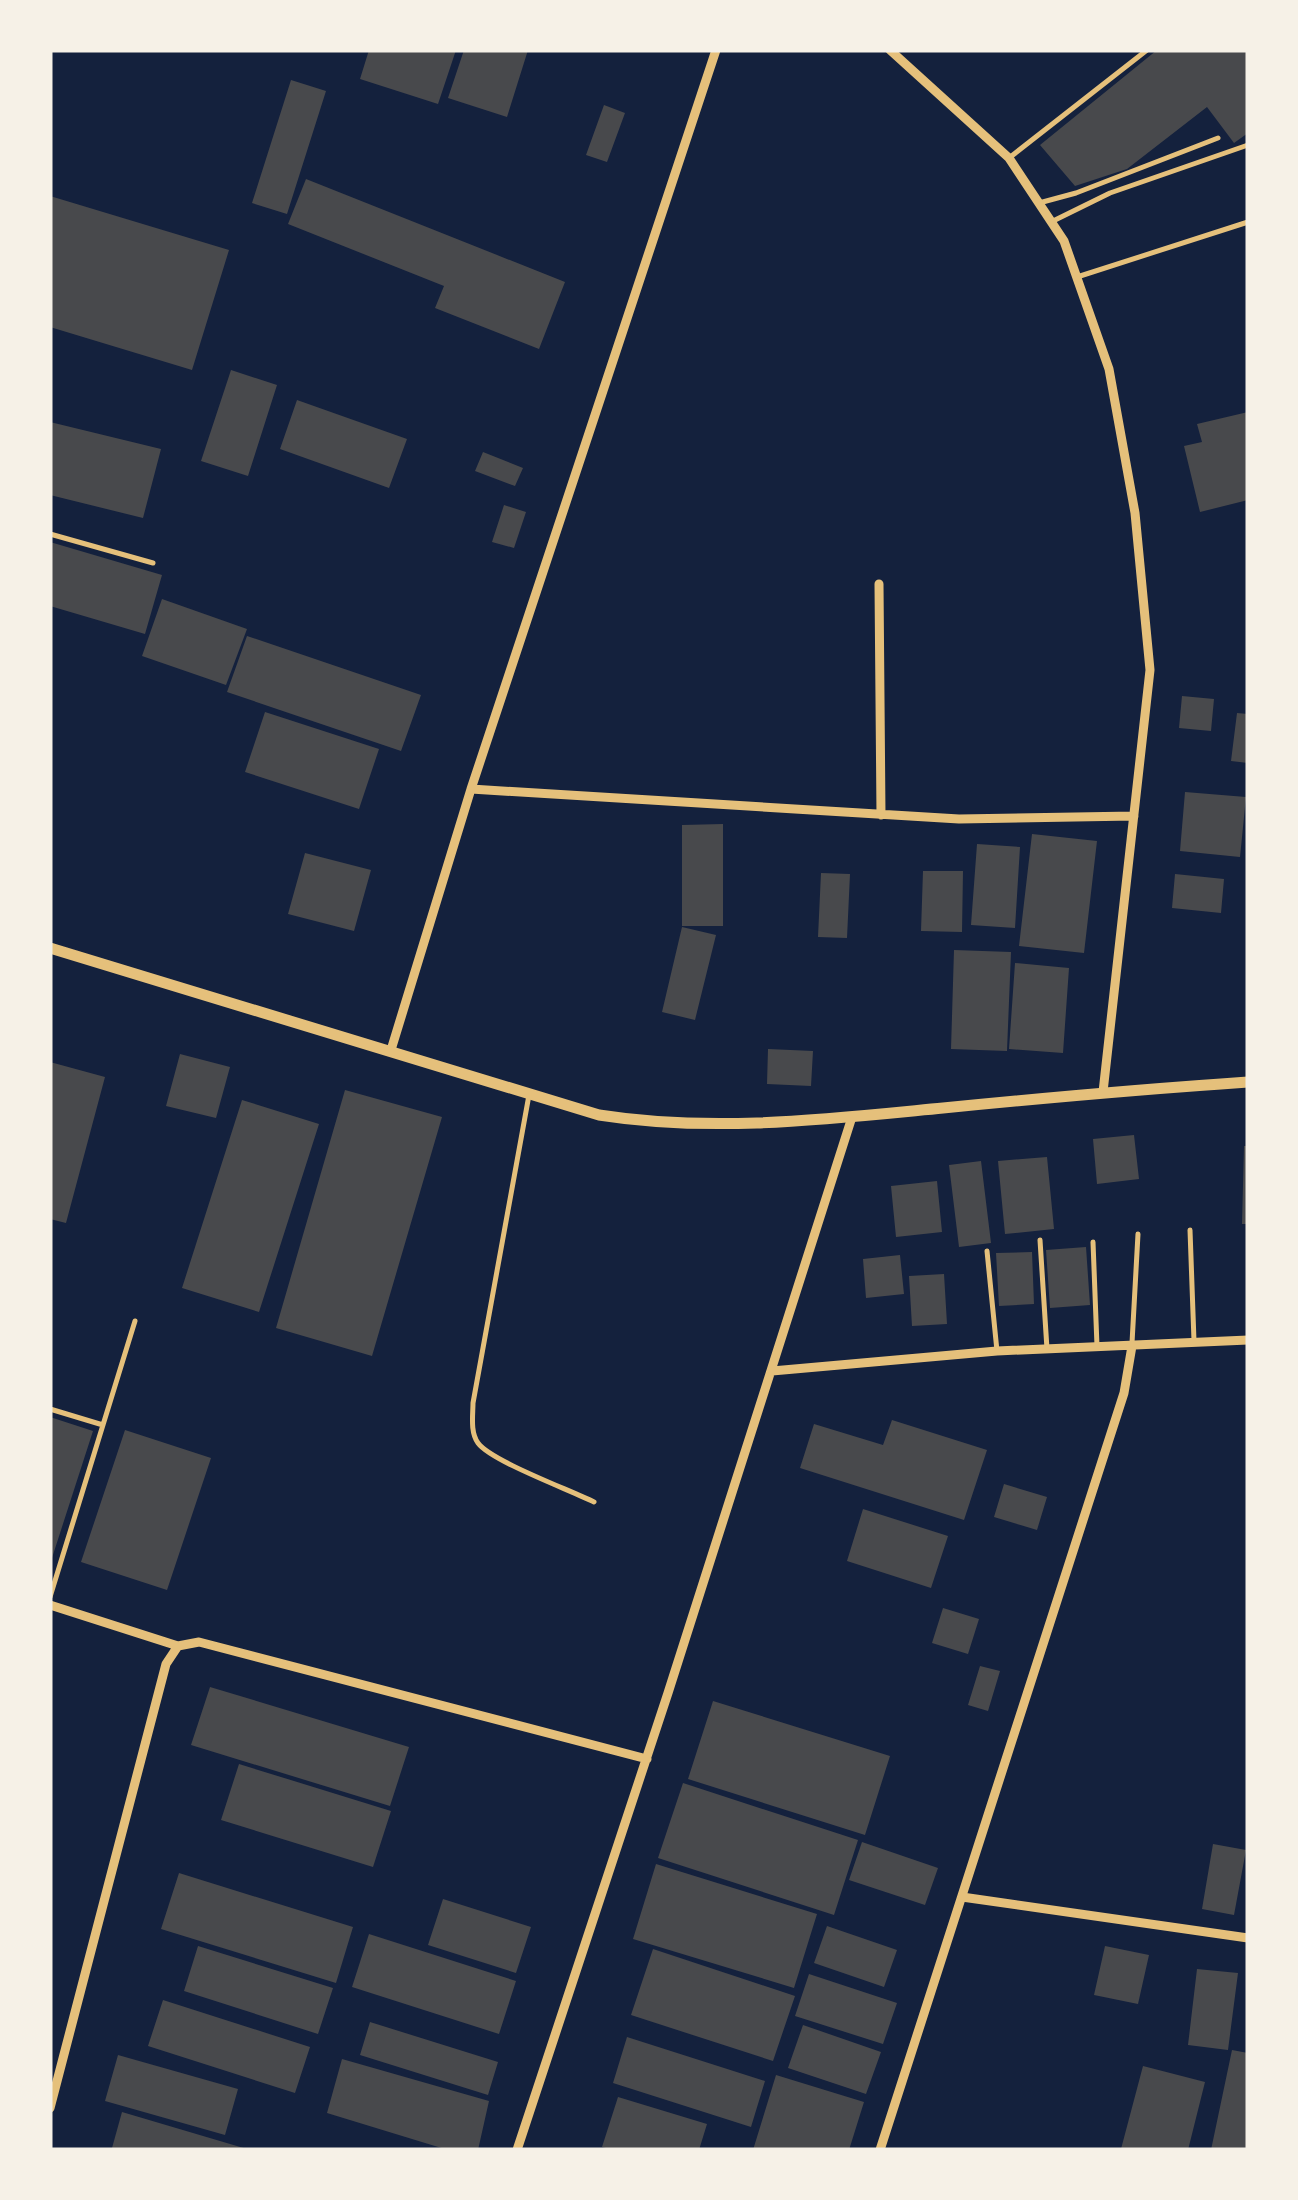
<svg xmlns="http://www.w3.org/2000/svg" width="1298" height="2200" viewBox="0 0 1298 2200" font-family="Inter,sans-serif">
<rect width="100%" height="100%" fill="#14213d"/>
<path fill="#48494c" d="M369,50H456L438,104L360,79Z
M464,50H528L507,117L448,98Z
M1157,50H1248V133L1234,143L1207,107L1127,169L1075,186L1040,145Z
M291,80L326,91L287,214L252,203Z
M604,105L625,113L607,162L586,155Z
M306,179L565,282L539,349L435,308L444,286L288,224Z
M50,196L229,250L192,370L50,327Z
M231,370L277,385L248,476L201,461Z
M297,400L407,439L389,488L280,449Z
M1248,412V500L1200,512L1184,446L1202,442L1197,424Z
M50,422L161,449L143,518L50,495Z
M483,452L523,468L515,486L475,471Z
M504,505L526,512L514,548L492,542Z
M50,542L162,575L145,634L50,606Z
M162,599L247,629L226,685L142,656Z
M247,636L421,695L401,751L227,692Z
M1182,696L1214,699L1211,731L1179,728Z
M265,712L379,749L359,809L245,772Z
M1237,713L1248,714V763L1231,761Z
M1185,792L1246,797L1240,857L1180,851Z
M723,824V926H682V825Z
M1032,834L1097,841L1084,953L1019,946Z
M977,844L1020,847L1015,928L971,925Z
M305,853L371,870L354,931L288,914Z
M923,871H963L962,932L921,931Z
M821,873L850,874L847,938L818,937Z
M1175,874L1224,879L1221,913L1172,908Z
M682,927L716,935L695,1020L662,1012Z
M954,950L1011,952L1007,1051L951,1049Z
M1015,963L1069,968L1063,1053L1009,1049Z
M768,1049L813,1051L811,1086L767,1084Z
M180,1054L230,1067L216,1118L166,1106Z
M50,1062L105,1077L66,1223L50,1219Z
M345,1090L442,1117L372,1356L276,1328Z
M242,1100L319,1124L259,1312L182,1288Z
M1134,1135L1139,1179L1097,1184L1093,1139Z
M1244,1146H1248V1224H1242Z
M1047,1157L1054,1229L1005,1234L998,1161Z
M981,1161L991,1243L959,1247L949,1165Z
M937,1181L942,1232L896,1237L891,1186Z
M1086,1247L1090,1305L1050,1308L1046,1250Z
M1032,1252L1034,1304L999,1306L996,1253Z
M900,1255L904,1294L866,1298L863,1259Z
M944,1274L947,1324L912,1326L909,1276Z
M50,1417L93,1431L51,1561H50Z
M892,1420L987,1450L964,1520L800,1468L814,1424L883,1445Z
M125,1430L211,1458L167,1590L81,1562Z
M1004,1484L1047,1497L1037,1530L994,1517Z
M863,1509L948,1536L931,1588L847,1561Z
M943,1608L979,1619L968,1654L932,1643Z
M980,1666L1000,1671L988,1711L968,1705Z
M210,1687L409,1747L390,1806L191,1745Z
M713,1701L890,1756L865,1835L688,1779Z
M239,1764L391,1811L373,1867L221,1820Z
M683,1783L858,1840L834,1915L658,1858Z
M862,1842L938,1868L925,1905L849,1880Z
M1213,1844L1246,1850L1234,1915L1202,1909Z
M656,1864L817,1914L794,1988L633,1939Z
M179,1873L353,1927L336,1983L161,1929Z
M443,1899L531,1927L516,1973L428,1945Z
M827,1926L897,1950L884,1987L814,1963Z
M369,1934L516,1981L499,2034L352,1987Z
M198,1946L333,1988L318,2034L184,1991Z
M1105,1946L1149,1955L1138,2004L1094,1995Z
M653,1949L795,1996L773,2061L631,2015Z
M1197,1969L1238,1973L1228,2050L1188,2045Z
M809,1974L897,2003L883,2044L795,2016Z
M163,2000L310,2047L295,2093L148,2046Z
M370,2022L498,2062L488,2095L360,2055Z
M803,2025L881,2052L866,2094L788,2068Z
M627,2037L765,2081L751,2127L613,2083Z
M1232,2050L1248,2053V2150H1211Z
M118,2055L238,2089L225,2135L105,2101Z
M342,2059L489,2101L478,2150H448L327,2113Z
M1143,2066L1205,2082L1188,2150L1121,2149Z
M776,2075L864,2102L849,2150H753Z
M618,2097L707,2124L699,2150H613L602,2147Z
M122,2112L247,2149V2150L112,2148Z"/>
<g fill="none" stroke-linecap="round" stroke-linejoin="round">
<path stroke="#e5c07b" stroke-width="5" d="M1009,158L1147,50
M1039,203L1076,193L1218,138
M1051,222L1110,193L1248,145
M1077,277L1248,222
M50,534L153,563
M529,1095L473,1403C473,1415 470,1432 478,1443C491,1461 570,1490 594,1502
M1190,1230L1194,1341
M1040,1240L1047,1349
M1093,1242L1097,1346
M987,1251L997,1351
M1132,1343L1138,1234
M50,1409L103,1425
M50,1597L135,1321"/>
<path stroke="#e5c07b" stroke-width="9" d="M890,50L1009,158L1064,241L1109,369L1135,513L1150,670L1103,1092
M879,584L881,815
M471,789L959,819L1134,816
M391,1050L471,789L716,50
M772,1371L997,1351L1248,1340
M50,1605L178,1646L199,1642L647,1759
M962,1897L1248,1938
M50,2108L166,1664L178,1646
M517,2150L668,1693L852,1117
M880,2150L1124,1393L1132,1346"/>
<path stroke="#e5c07b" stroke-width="11" d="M50,948L599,1115C713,1133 829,1119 943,1108C1044,1098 1146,1089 1248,1082"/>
</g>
<rect width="1298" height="2200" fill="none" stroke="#f6f1e7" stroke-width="105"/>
</svg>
